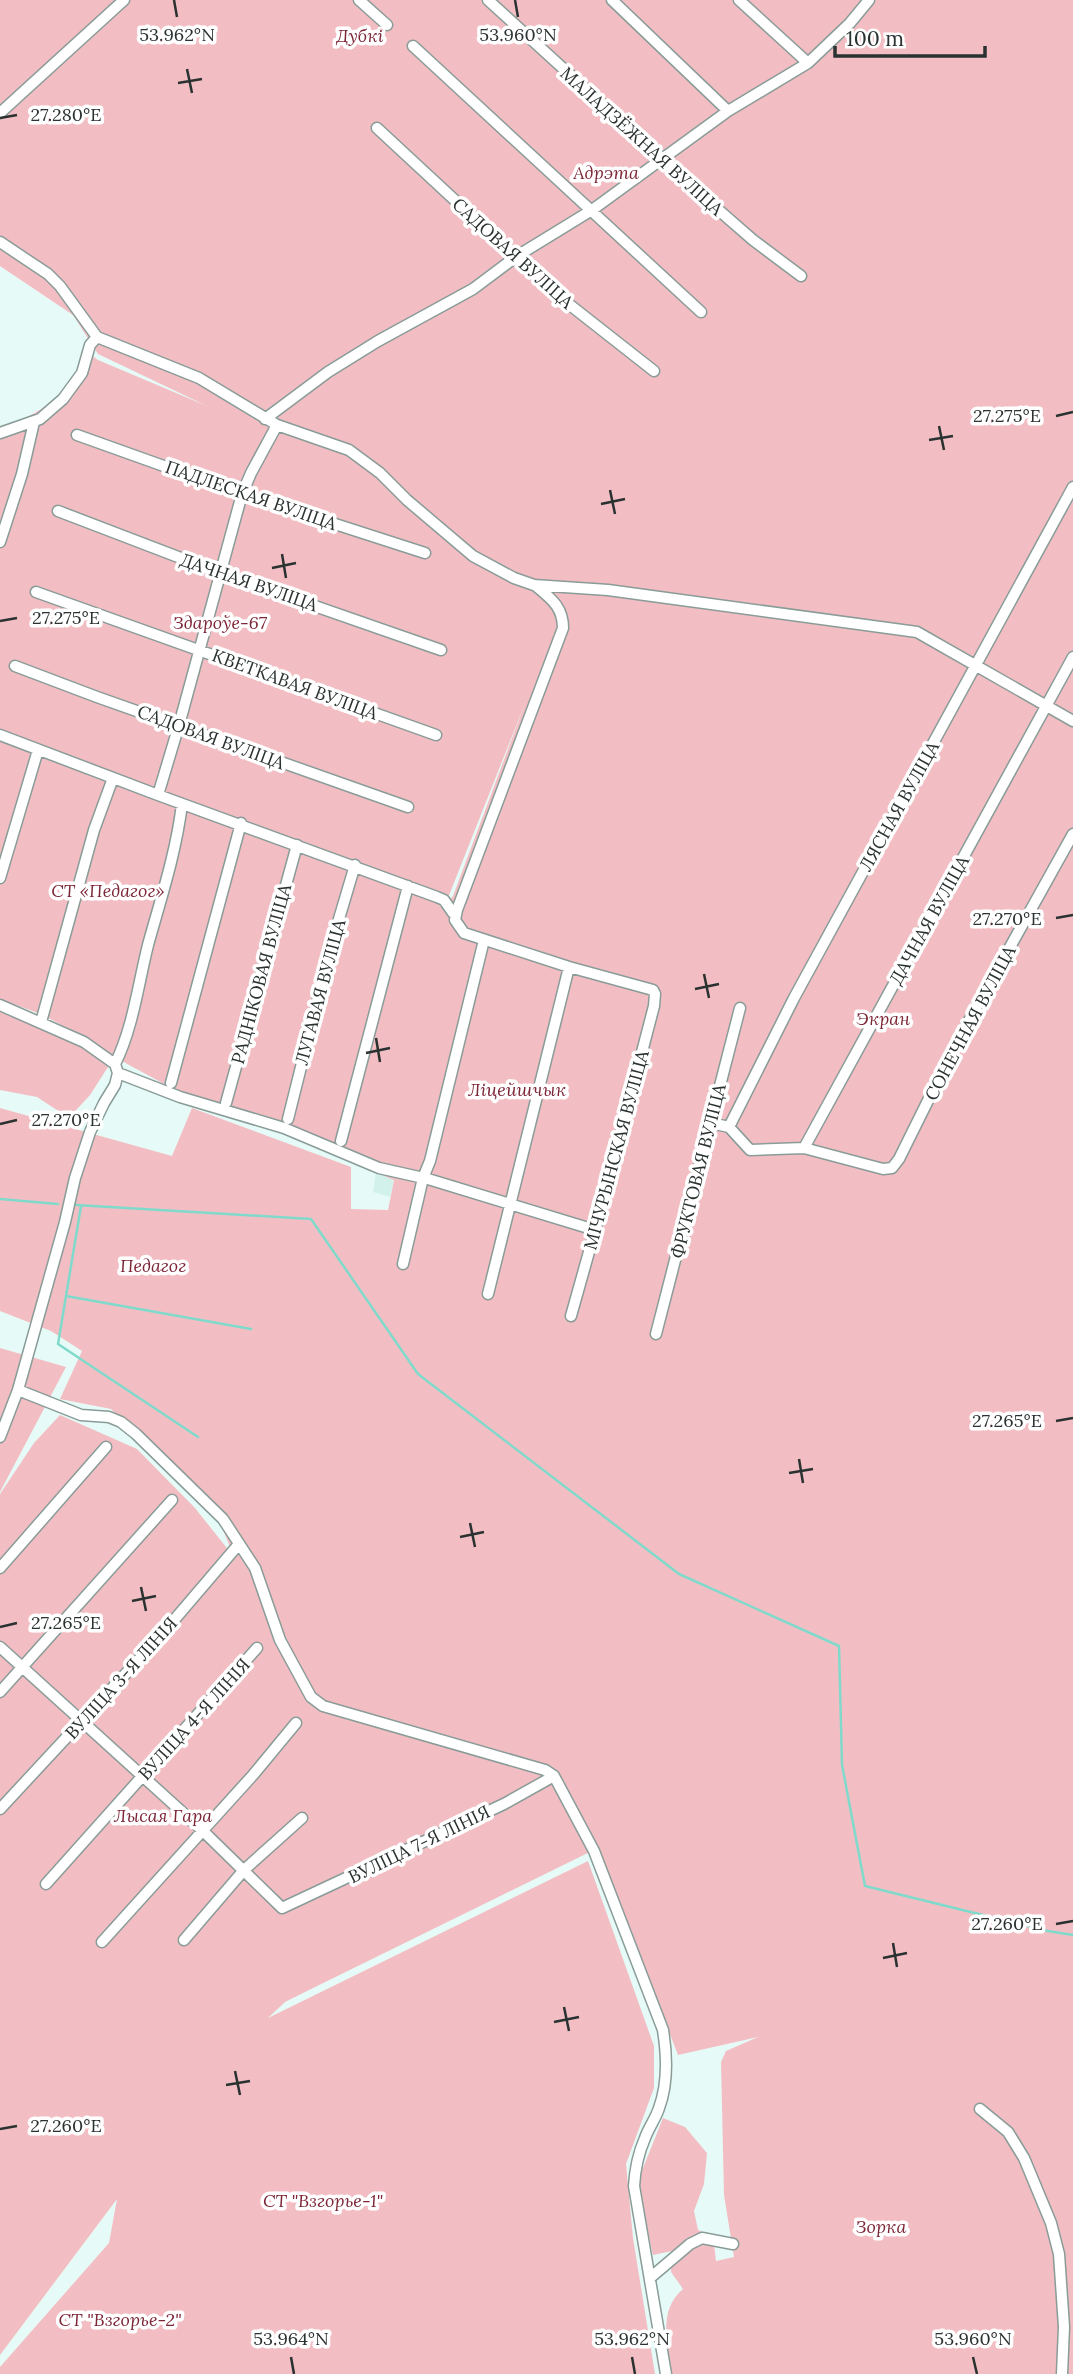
<svg xmlns="http://www.w3.org/2000/svg" width="1073" height="2374" viewBox="0 0 1073 2374" font-family="Lora,serif">
<rect width="100%" height="100%" fill="#e6fbf7"/>
<path fill="#d3f1eb" d="M376,1172L394,1179L390,1197L373,1192Z"/>
<path fill="#f3bec3" fill-rule="evenodd" d="M0,0H1073V2374H672C668,2345 657,2311 683,2289L671,2272L672,2251L653,2255L637,2183L663,2118L685,2127L707,2153L704,2184L694,2211L698,2230L713,2236L716,2261L734,2257L724,2195L721,2062L726,2051L758,2037L678,2055L598,1848L305,1992L285,2002L268,2018L588,1861L654,2046V2088L626,2164L633,2238L655,2374H0V2367L109,2243L117,2199L0,2355V1494L34,1443L60,1415L137,1449L195,1508L234,1557L214,1507L111,1409L60,1399L82,1351L51,1331L0,1311V1108L172,1156L192,1108L351,1167V1209L388,1210L394,1180L166,1085L48,1021L108,1067L90,1095L69,1118L37,1097L0,1090V1004L41,1017L85,1038L43,1015L0,999V429C43,413 69,394 86,351L98,360L207,406L98,354L73,315L0,266ZM526,701L453,896L447,903H446Z
M0,1348L66,1367L0,1492Z"/>
<g fill="none" stroke-linecap="round" stroke-linejoin="round">
<path stroke="#80dacb" stroke-width="2.5" d="M0,1199L58,1204
M76,1205L311,1219L418,1374L679,1574L839,1646L842,1765L865,1886L1048,1931L1073,1935
M81,1206L58,1344L198,1437
M66,1296L251,1329"/>
<defs>
<path id="street" d="M359,0L387,25
M488,0L722,213L753,240L801,276
M612,0L728,111
M739,0L808,63
M413,46L701,312
M0,113L124,0
M377,128L556,294L654,371
M0,242L48,274L60,286L97,337L199,378L277,425L349,450L380,473L407,500L473,556L514,578L534,585L608,590L917,632L1073,721
M265,419L328,372L378,341L473,289L517,256L592,210L728,111L808,63L850,23L869,0
M277,425L251,473L242,494L179,725L158,795L437,897L444,900L453,913L457,910L455,920L464,933L569,967L653,990L655,994L654,1006L601,1209L571,1316
M0,433L40,419L63,399L82,373L90,345L97,337
M77,435L242,494L425,553
M58,511L220,573L441,650
M0,542L22,474L34,422
M36,592L436,735
M1073,657L804,1148L883,1169L892,1168L899,1159L956,1044L1073,834
M15,666L97,697L408,807
M0,735L158,795
M0,878L38,750
M457,910L563,628C563,606 550,598 535,585
M0,1005L84,1042L115,1064L118,1073L115,1085L104,1103L90,1132L75,1178L65,1222L18,1390L0,1437
M41,1022L94,830L113,778
M115,1064C133,1028 138,985 148,945C161,898 176,853 182,804
M118,1073L180,1097L284,1128L379,1168L428,1179L595,1230
M171,1083L241,823
M226,1103L297,845
M288,1119L333,939L355,865
M711,1123L729,1127L750,1150L804,1148
M729,1127L794,998L1073,487
M341,1141L408,886
M403,1264L423,1178L430,1161L484,940
M488,1294L569,967
M656,1334L740,1008
M18,1390L81,1415L109,1417L121,1422L136,1434L223,1519L255,1568L280,1640L311,1697L323,1706L545,1770L554,1776L594,1851L663,2030C667,2055 668,2084 659,2108C656,2118 649,2127 645,2138C638,2154 635,2169 634,2186L666,2374
M0,1568L106,1447
M0,1647L203,1831L282,1908L504,1804L554,1776
M0,1692L172,1500
M0,1809L157,1640L239,1544
M46,1884L257,1648
M184,1940L244,1870L302,1818
M102,1942L253,1775L296,1723
M980,2109L1008,2132L1024,2158L1051,2223L1059,2254L1064,2327L1062,2374
M650,2278L690,2244L702,2238L733,2244"/>
</defs>
<use href="#street" stroke="#899c98" stroke-width="13"/>
<use href="#street" stroke="#fff" stroke-width="10"/>
</g>
<path fill="none" stroke="#2a3231" stroke-width="2.5" d="M174,0L177,17M515,0L518,17M187,69L192,93M178,83L202,79M0,118L17,115M1056,416L1073,412M939,426L944,450M929,440L953,436M610,490L615,514M601,504L625,499M282,554L286,578M272,568L296,563M0,621L17,618M1056,918L1073,915M704,974L709,998M695,989L719,984M376,1038L380,1062M366,1053L390,1048M0,1124L17,1120M1056,1421L1073,1418M799,1459L803,1483M789,1473L813,1469M470,1523L475,1547M460,1537L484,1532M141,1587L146,1611M132,1601L156,1596M0,1627L17,1623M1056,1924L1073,1921M893,1943L897,1967M883,1958L907,1953M564,2007L569,2031M554,2022L579,2017M235,2071L240,2095M226,2085L250,2081M0,2129L17,2126M291,2357L294,2374M632,2357L635,2374M973,2357L977,2374"/>
<g text-anchor="middle" dominant-baseline="central" stroke-width="7" stroke-linejoin="round" paint-order="stroke">
<g font-size="18" font-style="italic" fill="#7d2637" stroke="#fff">
<text x="360" y="35">Дубкі</text>
<text x="606" y="172">Адрэта</text>
<text x="220" y="622">Здароўе-67</text>
<text x="108" y="890">СТ «Педагог»</text>
<text x="883" y="1018">Экран</text>
<text x="517" y="1089">Ліцейшчык</text>
<text x="153" y="1265">Педагог</text>
<text x="163" y="1815">Лысая Гара</text>
<text x="323" y="2200">СТ "Взгорье-1"</text>
<text x="881" y="2226">Зорка</text>
<text x="120" y="2319">СТ "Взгорье-2"</text>
</g>
<g font-size="18" fill="#2a3231" stroke="#fff">
<text transform="translate(642 141) rotate(42)">МАЛАДЗЁЖНАЯ ВУЛІЦА</text>
<text transform="translate(513 253) rotate(42)">САДОВАЯ ВУЛІЦА</text>
<text transform="translate(251 495) rotate(19)">ПАДЛЕСКАЯ ВУЛІЦА</text>
<text transform="translate(249 582) rotate(19)">ДАЧНАЯ ВУЛІЦА</text>
<text transform="translate(295 684) rotate(20)">КВЕТКАВАЯ ВУЛІЦА</text>
<text transform="translate(211 737) rotate(20)">САДОВАЯ ВУЛІЦА</text>
<text transform="translate(899 806) rotate(-61)">ЛЯСНАЯ ВУЛІЦА</text>
<text transform="translate(929 920) rotate(-61)">ДАЧНАЯ ВУЛІЦА</text>
<text transform="translate(261 974) rotate(-75)">РАДНІКОВАЯ ВУЛІЦА</text>
<text transform="translate(320 992) rotate(-75)">ЛУГАВАЯ ВУЛІЦА</text>
<text transform="translate(970 1023) rotate(-62)">СОНЕЧНАЯ ВУЛІЦА</text>
<text transform="translate(616 1150) rotate(-75)">МІЧУРЫНСКАЯ ВУЛІЦА</text>
<text transform="translate(698 1171) rotate(-76)">ФРУКТОВАЯ ВУЛІЦА</text>
<text transform="translate(121 1678) rotate(-48)">ВУЛІЦА 3-Я ЛІНІЯ</text>
<text transform="translate(194 1719) rotate(-48)">ВУЛІЦА 4-Я ЛІНІЯ</text>
<text transform="translate(419 1844) rotate(-26)">ВУЛІЦА 7-Я ЛІНІЯ</text>
</g>
</g>
<g font-size="18" text-anchor="middle" fill="#2a3231" stroke="#fff" stroke-width="7" stroke-linejoin="round" paint-order="stroke">
<text x="177" y="41">53.962°N</text>
<text x="518" y="41">53.960°N</text>
<text x="66" y="121">27.280°E</text>
<text x="1007" y="422">27.275°E</text>
<text x="66" y="624">27.275°E</text>
<text x="1007" y="925">27.270°E</text>
<text x="66" y="1126">27.270°E</text>
<text x="1007" y="1427">27.265°E</text>
<text x="66" y="1629">27.265°E</text>
<text x="1007" y="1930">27.260°E</text>
<text x="66" y="2132">27.260°E</text>
<text x="291" y="2345">53.964°N</text>
<text x="632" y="2345">53.962°N</text>
<text x="973" y="2345">53.960°N</text>
</g>
<path d="M835 46v10h150v-10" fill="none" stroke="#2a3231" stroke-width="3.5"/>
<text x="846" y="46" font-size="21" fill="#2a3231" stroke="#ffffff" stroke-width="5" paint-order="stroke">100 m</text>
</svg>
